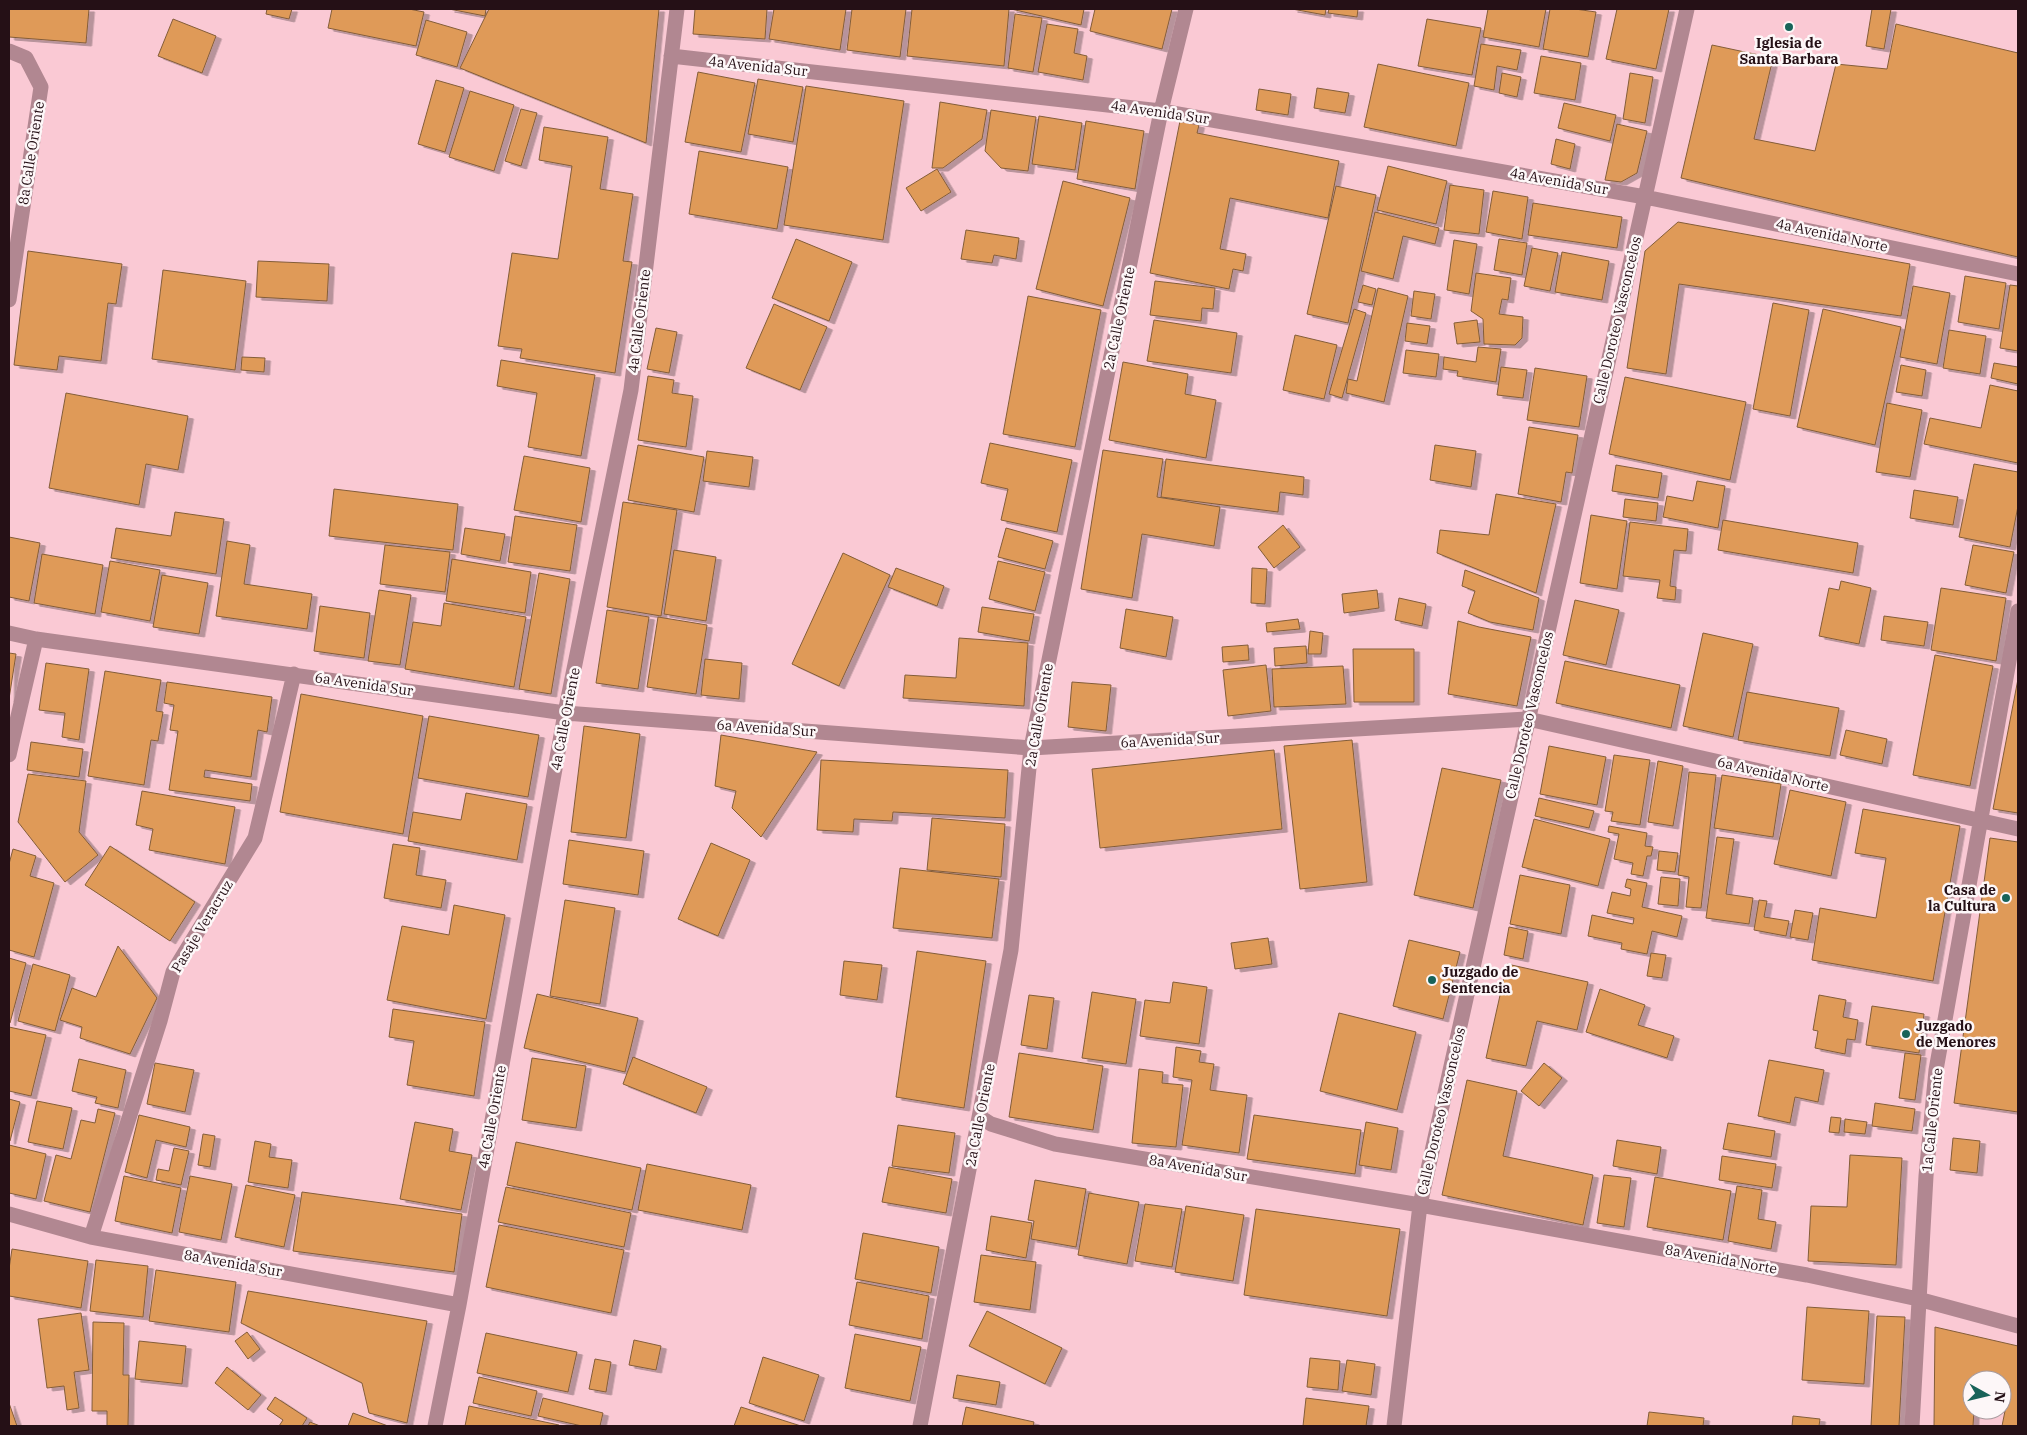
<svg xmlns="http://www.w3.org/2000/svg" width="2027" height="1435" viewBox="0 0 2027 1435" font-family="'IBM Plex Serif',serif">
<defs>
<filter id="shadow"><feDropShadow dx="5.5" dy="3" stdDeviation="0" flood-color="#0004"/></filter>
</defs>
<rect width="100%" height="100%" fill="#fac9d4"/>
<path fill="#df9a58" stroke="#835d39" filter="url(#shadow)" d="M9,9H89L86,43L9,37Z
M267,9H292L289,19L266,14Z
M332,9H409L424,12L416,46L328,28Z
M449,9H486L485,16Z
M489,9H659L646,143L460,68Z
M695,9H767L765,39L693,34Z
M774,9H846L840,50L769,39Z
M852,9H906L900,57L847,50Z
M912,9H1009L1004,66L907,56Z
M1011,9H1084L1081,25Z
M1095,9H1172L1162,49L1090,31Z
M1292,9H1326L1325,15Z
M1329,9H1358L1357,17L1328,13Z
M1488,9H1546L1539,47L1483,37Z
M1550,9H1575L1596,12L1588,57L1543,49Z
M1617,9H1669L1656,69L1606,59Z
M1872,9H1891L1884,49L1866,46Z
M1015,14L1042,18L1033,72L1008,68Z
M173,19L216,36L202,73L158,56Z
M1427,19L1481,28L1472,75L1418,66Z
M426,20L467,32L457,67L416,55Z
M1047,24L1078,29L1074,53L1087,56L1083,80L1038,72Z
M1896,24L2018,53V257L1681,178L1712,45L1773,58L1754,139L1815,151L1836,64L1887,69Z
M1481,44L1521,50L1517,70L1497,66L1494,90L1474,86Z
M1541,56L1581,63L1575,100L1534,93Z
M1378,64L1469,83L1456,146L1364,127Z
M698,72L755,83L741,152L685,142Z
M1502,73L1521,77L1517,97L1499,93Z
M1630,73L1653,77L1645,123L1623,119Z
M758,79L803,87L793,142L748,134Z
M436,80L464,88L445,152L418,144Z
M806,86L904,101L883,240L784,225Z
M1317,88L1349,93L1345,113L1314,108Z
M1259,89L1291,94L1288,115L1256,110Z
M470,91L514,105L494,171L449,157Z
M940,102L987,110L982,139L943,168H932Z
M1564,103L1616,115L1610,141L1558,128Z
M521,109L537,113L521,166L505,161Z
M991,110L1036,117L1028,171L1001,168L985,151Z
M1039,116L1082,123L1075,170L1032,164Z
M1086,121L1144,131L1135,189L1077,179Z
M1180,121L1199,125L1197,133L1339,161L1328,218L1230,198L1220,249L1246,254L1243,271L1233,269L1229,289L1150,273Z
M1617,124L1647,131L1637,173L1621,182L1605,180Z
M544,127L608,137L600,189L633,194L623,261L632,262L615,373L520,358L522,349L498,346L512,253L558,259L572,166L539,160Z
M1556,139L1575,144L1570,169L1551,164Z
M699,151L788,167L777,229L689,214Z
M1388,166L1447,181L1436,224L1377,210Z
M937,169L951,192L921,211L906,188Z
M1063,181L1130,198L1103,306L1036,289Z
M1450,185L1484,190L1479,234L1444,230Z
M1336,186L1376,195L1348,323L1307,314Z
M1493,191L1528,197L1522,239L1486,232Z
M1533,203L1622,217L1617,248L1528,235Z
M1375,212L1439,228L1435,244L1403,236L1393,279L1361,271Z
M1678,222L1910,264L1901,316L1679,284L1666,374L1627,368L1645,251Z
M966,230L1019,238L1016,259L994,255L992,263L961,259Z
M796,239L852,262L829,321L772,298Z
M1499,239L1527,243L1522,275L1494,270Z
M1454,240L1477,244L1469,294L1447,290Z
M1532,248L1558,253L1550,291L1524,286Z
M28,251L122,264L116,304L108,303L101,361L59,356L57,370L14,365Z
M1562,252L1609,261L1602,300L1555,292Z
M258,261L329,264L327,301L256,297Z
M163,270L246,281L235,370L152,359Z
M1476,273L1511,278L1508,300L1502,299L1499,314L1523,317L1522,338L1515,345L1484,344L1483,319L1471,311Z
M1965,276L2006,283L1999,329L1958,322Z
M1155,281L1215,288L1213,309L1202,308L1201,321L1150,315Z
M1363,285L1376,289L1372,305L1358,302Z
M2010,285L2018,286V351L2000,348Z
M1913,286L1950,293L1937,364L1900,357Z
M1378,288L1408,296L1384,402L1346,393L1348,379L1357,381Z
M1414,291L1435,294L1431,319L1411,316Z
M1028,296L1101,310L1075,447L1003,434Z
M1773,303L1809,310L1790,416L1753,409Z
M774,304L827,327L800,390L746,368Z
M1354,309L1366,313L1342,398L1329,394Z
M1823,309L1901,327L1875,445L1797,427Z
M1154,320L1237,333L1231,373L1147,361Z
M1477,320L1480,342L1457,344L1454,323Z
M1407,323L1430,326L1427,344L1405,341Z
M656,328L677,332L669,373L647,369Z
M1949,330L1986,336L1980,374L1943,368Z
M1295,335L1337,345L1324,399L1283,390Z
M1478,347L1501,349L1496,382L1457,376L1458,371L1443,369L1444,357L1476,362Z
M1406,350L1439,354L1436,377L1403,373Z
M242,357L265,358L264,372L241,370Z
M501,360L595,375L581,456L528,447L537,393L497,386Z
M1123,362L1188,374L1185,394L1216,400L1206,458L1109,440Z
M1994,363L2018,367V384L1991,378Z
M1901,365L1926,370L1922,396L1896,392Z
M1501,367L1527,370L1523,398L1497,395Z
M1535,368L1587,376L1579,427L1527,420Z
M648,376L674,380L672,393L693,396L686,447L638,440Z
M1625,377L1746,402L1730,480L1609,454Z
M1990,385L2018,391V463L1924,444L1930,418L1981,428Z
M66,393L188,416L178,470L146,464L139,505L49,488Z
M1887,403L1922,410L1910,477L1876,472Z
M1529,427L1578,435L1572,473L1566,472L1561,502L1518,494Z
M990,443L1072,460L1057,532L1001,520L1008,489L981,483Z
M638,445L704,457L694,512L628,500Z
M1435,445L1476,451L1471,487L1430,480Z
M1103,450L1163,459L1157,497L1220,507L1214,546L1142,534L1132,598L1081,589Z
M707,451L753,457L749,487L703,481Z
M524,456L590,468L581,522L514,510Z
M1166,459L1304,477L1303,495L1280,492L1278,512L1161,497Z
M1974,464L2018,472V506L2010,547L1959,537Z
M1616,465L1662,473L1658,498L1612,491Z
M1697,481L1725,486L1718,528L1663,517L1667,496L1693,501Z
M334,489L458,504L453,550L329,536Z
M1914,490L1958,497L1953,525L1910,518Z
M1496,494L1556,504L1536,593L1437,553L1440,530L1489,535Z
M1625,499L1658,503L1656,521L1623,517Z
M623,502L677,510L661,616L607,607Z
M175,512L224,519L216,574L111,558L116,528L171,536Z
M1591,515L1627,521L1617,589L1580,583Z
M515,516L577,525L570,571L508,562Z
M1723,520L1858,543L1853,573L1718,550Z
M1630,522L1688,529L1686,551L1674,550L1670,586L1676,587L1675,600L1657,598L1660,580L1623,576Z
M1283,525L1300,547L1274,568L1258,547Z
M465,528L505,534L500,561L461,554Z
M1006,528L1053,541L1045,569L998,557Z
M9,537L40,543L29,601L9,597Z
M227,541L250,545L244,584L312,594L307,629L216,616Z
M385,545L450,552L445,592L380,584Z
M1973,545L2014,552L2006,593L1965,585Z
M674,550L716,557L706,621L664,614Z
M843,553L890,575L839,686L792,664Z
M42,554L103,565L95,614L34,603Z
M452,559L531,572L525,613L446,601Z
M110,561L160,570L150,621L101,612Z
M998,561L1045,572L1035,611L989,599Z
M896,568L944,586L937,606L888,587Z
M1252,568L1267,569L1265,604L1251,603Z
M1465,570L1539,598L1533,630L1490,622L1468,613L1475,591L1462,586Z
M539,573L570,579L551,694L519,689Z
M162,575L208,583L199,634L153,627Z
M1841,581L1871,588L1859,644L1819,636L1829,588L1839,590Z
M1941,588L2006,598L1996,661L1931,650Z
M379,590L411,595L400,665L368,661Z
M1377,590L1379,608L1344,613L1342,594Z
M1399,598L1426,604L1422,626L1395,620Z
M1575,600L1619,610L1606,665L1563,655Z
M444,603L526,617L514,687L405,669L413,622L441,626Z
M320,606L370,613L364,658L314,651Z
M982,607L1034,614L1029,641L978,632Z
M1126,609L1173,617L1166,657L1120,648Z
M607,610L649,617L638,689L596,683Z
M1884,616L1928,622L1924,646L1881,640Z
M658,617L707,625L696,694L647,687Z
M1298,619L1300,629L1267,632L1266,623Z
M1458,621L1479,627L1531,637L1517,706L1448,694Z
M1310,631L1323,633L1321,654H1308Z
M1703,633L1753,644L1733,737L1683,726Z
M959,638L1028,643L1024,706L903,698L905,675L956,678Z
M1248,645L1249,660L1223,662L1222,647Z
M1306,646L1307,663L1275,666L1274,648Z
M1353,649H1414V702H1354Z
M9,653L16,654L9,699Z
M1935,655L1993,666L1970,786L1913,775Z
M705,659L742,663L739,699L701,695Z
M1565,661L1680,685L1671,728L1556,703Z
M46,663L89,669L79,740L62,737L65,713L39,710Z
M1266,665L1271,711L1228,716L1223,670Z
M1343,666L1346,704L1274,707L1272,669Z
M105,671L161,680L156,711L163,712L158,741L151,740L144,785L88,776Z
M2018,679V813L1993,809Z
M167,682L272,697L267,732L258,730L251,777L205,770L204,777L252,784L250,801L169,790L178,731L170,730L174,705L164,703Z
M1072,682L1111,685L1106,731L1068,727Z
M1747,692L1839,708L1830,756L1738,740Z
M301,694L423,716L403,834L280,812Z
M429,716L539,735L528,797L418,778Z
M584,726L640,734L626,838L571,832Z
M1846,730L1887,739L1882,764L1840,755Z
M721,735L817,752L761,837L732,808L736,791L715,786Z
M1352,740L1367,882L1300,889L1284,746Z
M31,742L83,749L79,777L27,770Z
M1549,746L1606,757L1597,805L1540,794Z
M1274,750L1282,829L1100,848L1092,769Z
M1614,755L1650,760L1640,825L1611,821L1613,812L1605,811Z
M821,760L1008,770L1005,818L893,812L892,821L854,819L853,832L817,830Z
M1658,761L1683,766L1673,826L1648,822Z
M1442,768L1501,780L1473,908L1414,895Z
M1689,772L1716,775L1701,908L1686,907L1689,877L1678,875Z
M28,774L86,781L79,832L98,855L65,882L18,822Z
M1722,775L1781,784L1773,837L1714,828Z
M1790,790L1846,802L1831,876L1774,864Z
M142,791L235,807L225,864L149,850L153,829L136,825Z
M466,793L527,804L517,860L408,841L413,812L461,820Z
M1539,798L1594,811L1589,828L1535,816Z
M1863,809L1960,826L1933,981L1812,960L1820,908L1876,918L1886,858L1855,853Z
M932,818L1005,824L1001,877L927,870Z
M1534,819L1610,839L1598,886L1522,867Z
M1609,826L1647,833L1645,846L1653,847L1651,856H1647L1643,876L1631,874L1633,863L1614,859L1619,834L1608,832Z
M1717,837L1734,839L1726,894L1753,898L1749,924L1706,918Z
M1990,838L2018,842V1112L1954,1103Z
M569,840L644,851L638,895L563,884Z
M711,843L750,860L718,936L678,919Z
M393,844L420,848L416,875L446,880L441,908L384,898Z
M110,846L195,902L170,941L85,885Z
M13,849L36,856L30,876L54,883L34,957L9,950V864Z
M1659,851L1678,853L1675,872L1657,870Z
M900,868L999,879L992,938L893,928Z
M1520,875L1570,885L1561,934L1510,924Z
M1661,877L1680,879L1678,906L1658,904Z
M1627,879L1647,883L1642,907L1682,916L1677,937L1652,931L1647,954L1621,949L1622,943L1588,936L1592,915L1633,924L1634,918L1607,913L1612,892L1630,896L1631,889L1625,887Z
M565,900L615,908L600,1004L550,996Z
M1759,900L1767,901L1764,917L1789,921L1786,936L1754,930Z
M454,905L505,915L486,1019L387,1000L402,926L449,935Z
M1795,910L1813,913L1808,940L1790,937Z
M1509,927L1528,931L1523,959L1504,955Z
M1268,938L1272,964L1235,969L1231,943Z
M1409,940L1460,952L1443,1019L1393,1006Z
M118,946L157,998L130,1054L80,1038L82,1027L60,1020L72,988L96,997Z
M917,951L986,961L964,1108L896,1097Z
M1651,953L1666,955L1662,978L1647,976Z
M9,958L26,963L10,1023L9,1022Z
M844,961L882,965L877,1000L840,995Z
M33,964L70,975L55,1031L18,1021Z
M1507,964L1588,982L1577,1030L1537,1021L1526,1066L1486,1058Z
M1173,982L1207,987L1199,1044L1140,1036L1145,1000L1170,1003Z
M1600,989L1645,1005L1638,1025L1674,1036L1667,1058L1586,1032Z
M1092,992L1136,999L1126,1064L1082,1058Z
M537,994L638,1018L625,1072L524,1048Z
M1029,995L1054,998L1047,1049L1021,1045Z
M1819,995L1846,1000L1843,1017L1858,1020L1855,1040L1847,1039L1845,1054L1815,1048L1818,1031L1813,1030Z
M1872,1006L1924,1014L1919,1053L1866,1045Z
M393,1009L485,1022L474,1096L407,1085L414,1041L389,1037Z
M1339,1013L1416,1032L1397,1110L1320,1091Z
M9,1027L46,1035L31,1096L9,1091Z
M1176,1047L1201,1051L1199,1062L1214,1064L1210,1090L1247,1095L1239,1153L1182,1145L1192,1080L1173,1077Z
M1019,1053L1103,1066L1093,1130L1009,1117Z
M1905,1053L1921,1055L1915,1100L1899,1098Z
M633,1057L707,1087L696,1113L623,1084Z
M532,1058L586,1066L576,1128L522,1120Z
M79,1059L126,1070L118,1108L95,1103L97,1097L72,1091Z
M1769,1060L1824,1070L1818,1102L1795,1097L1790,1123L1758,1116Z
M155,1063L194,1070L185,1112L147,1104Z
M1544,1063L1562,1078L1539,1106L1521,1091Z
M1139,1069L1163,1072L1162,1083L1183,1085L1176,1147L1132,1143Z
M1467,1080L1517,1091L1503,1156L1593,1175L1583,1225L1442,1195Z
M9,1099L20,1102L10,1141H9Z
M37,1101L72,1108L63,1149L28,1142Z
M1875,1103L1915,1109L1912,1131L1872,1126Z
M98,1109L115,1113L90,1212L44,1201L56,1155L71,1159L81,1120L95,1123Z
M139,1115L190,1127L186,1147L156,1140L147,1178L125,1172Z
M1254,1115L1361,1130L1355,1174L1247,1159Z
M1831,1117L1841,1118L1839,1133L1829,1132Z
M1845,1119L1867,1122L1865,1134L1844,1132Z
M415,1122L453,1129L449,1151L472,1155L461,1210L400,1199Z
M1366,1122L1398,1128L1391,1170L1359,1165Z
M1728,1123L1775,1131L1771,1157L1723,1149Z
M898,1125L955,1133L949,1173L892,1166Z
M203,1134L215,1136L210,1167L198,1165Z
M1953,1138L1980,1141L1977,1173L1950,1170Z
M1617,1140L1661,1147L1657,1174L1613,1166Z
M255,1141L271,1144L269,1157L292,1160L288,1188L248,1182Z
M516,1142L641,1168L632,1210L507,1185Z
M9,1145L46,1154L36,1199L9,1193Z
M174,1148L189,1151L181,1185L156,1180L158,1169L169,1171Z
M1850,1155L1902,1158L1896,1265L1808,1261L1811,1206L1847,1207Z
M1722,1156L1776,1164L1772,1188L1719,1180Z
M647,1164L751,1185L742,1230L638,1210Z
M889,1167L952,1179L946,1213L882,1202Z
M1604,1175L1631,1178L1624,1227L1597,1223Z
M124,1176L181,1188L172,1233L115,1221Z
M190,1176L232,1184L221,1240L179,1232Z
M1655,1177L1731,1191L1723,1240L1647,1227Z
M1035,1180L1086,1189L1076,1247L1031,1239L1034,1221L1028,1220Z
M246,1185L295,1195L284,1247L235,1237Z
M1737,1186L1762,1190L1758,1219L1776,1222L1771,1249L1728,1241Z
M506,1187L631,1213L624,1247L498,1222Z
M302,1192L462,1214L454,1272L293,1251Z
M1089,1193L1139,1202L1127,1264L1078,1255Z
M1145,1204L1182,1209L1172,1267L1135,1261Z
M1186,1206L1244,1215L1233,1281L1175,1272Z
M1256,1209L1400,1229L1387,1316L1244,1295Z
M991,1216L1032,1223L1026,1258L986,1250Z
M499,1225L624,1250L611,1313L486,1287Z
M863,1233L939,1247L931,1293L855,1279Z
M12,1249L88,1261L81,1308L9,1296V1269Z
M981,1255L1036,1262L1030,1310L974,1302Z
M96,1260L148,1266L143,1317L90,1311Z
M156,1270L236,1282L229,1332L149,1321Z
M857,1282L929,1296L922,1339L849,1325Z
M248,1291L427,1321L407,1423L369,1413L362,1383L241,1323Z
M1807,1307L1869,1311L1864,1384L1802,1380Z
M987,1311L1062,1348L1045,1384L969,1346Z
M81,1313L89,1370L74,1372L79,1408L67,1410L64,1386L47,1388L38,1319Z
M1877,1316L1905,1317L1899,1426H1871Z
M93,1322L124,1323L123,1375H129L128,1426H107V1411H92Z
M1935,1327L2018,1346V1426H2002L2006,1406L2002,1405V1380H1972V1410H1974L1973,1426H1934Z
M247,1332L260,1349L248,1359L235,1341Z
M486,1333L577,1352L568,1392L477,1373Z
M855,1334L921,1347L910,1401L845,1388Z
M634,1340L661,1346L656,1370L629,1365Z
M139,1341L186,1346L182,1384L135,1379Z
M763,1357L819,1375L804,1421L749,1403Z
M1310,1358L1340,1361L1338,1390L1307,1387Z
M595,1359L611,1362L606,1392L589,1389Z
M1347,1360L1375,1364L1371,1395L1342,1391Z
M227,1367L261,1395L248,1410L215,1383Z
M957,1375L1000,1382L996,1405L953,1398Z
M479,1377L537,1391L531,1416L473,1403Z
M275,1397L307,1418L302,1426H279L283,1420L267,1409Z
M543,1398L603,1413L600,1426H582L538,1416Z
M1306,1398L1369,1406L1366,1426H1303Z
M9,1403L17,1426H9Z
M469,1406L559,1425L558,1426H465Z
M741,1407L801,1426H734Z
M966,1407L1034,1422L1033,1426H962Z
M1649,1412L1704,1418L1703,1426H1647Z
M353,1413L388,1426H348Z
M1793,1416L1820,1419L1819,1426H1792Z
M310,1422L320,1426H308Z"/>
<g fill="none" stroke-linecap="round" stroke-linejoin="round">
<path stroke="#b18791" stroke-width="15" d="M9,51L26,58L41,87L9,300
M671,56L1161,111L1645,197L2018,274
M9,633L36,639L565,713L1031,748L1528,719L2018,829
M9,755L36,639
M980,1117L991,1124L1055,1144L1420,1205L1807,1275L1918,1299L2018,1326
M9,1214L91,1237L459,1305
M91,1237L160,1021L173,972L255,838L294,674
M435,1426L459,1305L565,713L631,390L677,9
M920,1426L1011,950L1031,748L1161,111L1186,9
M1394,1426L1420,1205L1687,9
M1912,1426L1926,1176L1936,1070L2018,611"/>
</g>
<g fill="#186359" stroke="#fdf7f8" stroke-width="2">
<circle cx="1789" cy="27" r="5"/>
<circle cx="2006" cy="898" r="5"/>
<circle cx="1432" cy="980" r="5"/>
<circle cx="1906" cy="1034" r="5"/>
</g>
<g text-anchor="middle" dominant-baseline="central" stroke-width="5" stroke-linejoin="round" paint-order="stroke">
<g font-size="14" font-weight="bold" fill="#251016" stroke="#fdf7f8" text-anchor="start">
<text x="1789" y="43" text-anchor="middle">Iglesia de<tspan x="1789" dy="16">Santa Barbara</tspan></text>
<text x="1996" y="890" text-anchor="end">Casa de<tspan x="1996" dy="16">la Cultura</tspan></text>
<text x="1442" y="972">Juzgado de<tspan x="1442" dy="16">Sentencia</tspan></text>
<text x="1916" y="1026">Juzgado<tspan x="1916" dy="16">de Menores</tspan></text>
</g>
<g font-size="14" fill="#251016" stroke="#fdf7f8">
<text transform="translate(758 66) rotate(6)">4a Avenida Sur</text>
<text transform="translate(1160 112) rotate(8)">4a Avenida Sur</text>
<text transform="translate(31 153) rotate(-81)">8a Calle Oriente</text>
<text transform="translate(1559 181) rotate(10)">4a Avenida Sur</text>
<text transform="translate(1832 235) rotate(12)">4a Avenida Norte</text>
<text transform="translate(1119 318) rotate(-78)">2a Calle Oriente</text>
<text transform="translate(1617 320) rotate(-77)">Calle Doroteo Vasconcelos</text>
<text transform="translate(639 321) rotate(-83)">4a Calle Oriente</text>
<text transform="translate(364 684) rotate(8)">6a Avenida Sur</text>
<text transform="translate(1039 715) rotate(-80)">2a Calle Oriente</text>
<text transform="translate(1529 715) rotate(-77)">Calle Doroteo Vasconcelos</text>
<text transform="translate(565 719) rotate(-79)">4a Calle Oriente</text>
<text transform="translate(766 728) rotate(4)">6a Avenida Sur</text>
<text transform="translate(1170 740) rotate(-3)">6a Avenida Sur</text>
<text transform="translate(1773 774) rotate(13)">6a Avenida Norte</text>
<text transform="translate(202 926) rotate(-59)">Pasaje Veracruz</text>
<text transform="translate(1441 1111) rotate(-77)">Calle Doroteo Vasconcelos</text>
<text transform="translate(980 1115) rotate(-79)">2a Calle Oriente</text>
<text transform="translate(492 1117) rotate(-80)">4a Calle Oriente</text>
<text transform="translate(1932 1120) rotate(-84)">1a Calle Oriente</text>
<text transform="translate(1198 1168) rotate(10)">8a Avenida Sur</text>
<text transform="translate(1721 1259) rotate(10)">8a Avenida Norte</text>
<text transform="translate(233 1263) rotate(10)">8a Avenida Sur</text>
</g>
</g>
<rect width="2027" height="1435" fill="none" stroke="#251016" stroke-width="20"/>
<g transform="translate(1987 1395) rotate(98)"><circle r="24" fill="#fdf7f8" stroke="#a79b9e"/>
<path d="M0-4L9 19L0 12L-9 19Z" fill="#186359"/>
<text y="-8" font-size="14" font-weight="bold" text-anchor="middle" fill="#251016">N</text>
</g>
</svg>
